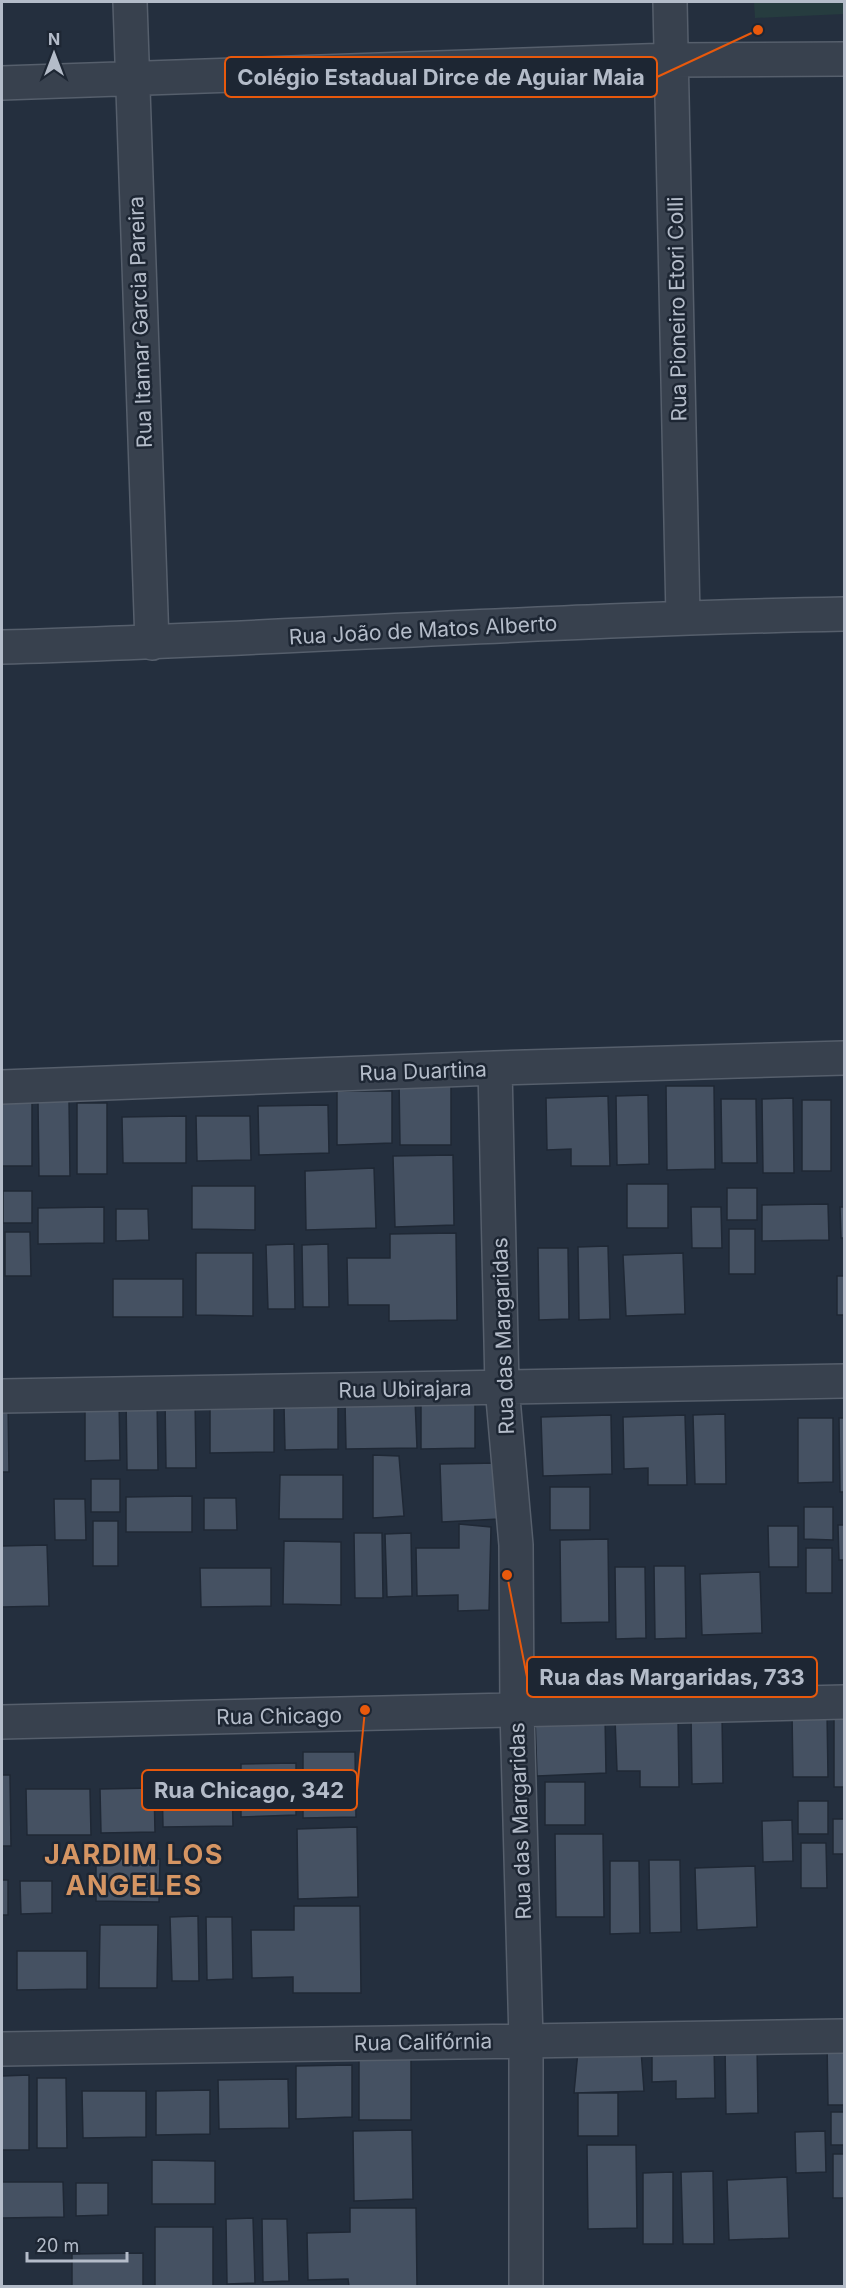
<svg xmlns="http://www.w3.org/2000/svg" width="846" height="2288" viewBox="0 0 846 2288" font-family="Inter,sans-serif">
<rect width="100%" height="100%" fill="#242f3e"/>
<path fill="#263c3f" d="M754,2H844V14L755,18Z"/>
<path fill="#455162" stroke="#1f2835" stroke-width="1.5" d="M451,1079V1145H400L399,1080Z
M666,1086H714L715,1169L667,1170Z
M337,1091H392V1143L337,1145Z
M648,1095L649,1164L617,1165L616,1096Z
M608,1096L610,1166H571V1149L547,1150L546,1098Z
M793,1098L794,1173H763L762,1099Z
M721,1099H756L757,1163H722Z
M802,1100H831V1171H802Z
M32,1101V1166H2V1102Z
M38,1101H69L70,1176H39Z
M77,1103H107V1174H77Z
M328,1105L329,1153L259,1155L258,1106Z
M186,1116V1163H123L122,1117Z
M196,1116H250L251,1160L197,1161Z
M453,1155L454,1225L395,1227L393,1156Z
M374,1168L376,1228L306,1230L305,1171Z
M627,1184H668V1228H627Z
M192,1186H255V1230L192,1229Z
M727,1188H757V1220H727Z
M3,1191H32V1223H3Z
M828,1204L829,1240L762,1241V1205Z
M104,1207V1243L38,1244V1208Z
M691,1207H721L722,1248H692Z
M840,1207H844V1238H841Z
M116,1209H148L149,1240L116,1241Z
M729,1229H755V1274H729Z
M5,1232H30L31,1276H5Z
M456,1233L457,1320L389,1321V1305H348L347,1258H390V1234Z
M294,1244L295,1309H268L266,1245Z
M328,1244L329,1307H303L302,1245Z
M608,1246L610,1319L579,1320L578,1247Z
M538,1248H568L569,1319L539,1320Z
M196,1253H253V1316L196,1315Z
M683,1253L685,1314L626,1316L623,1255Z
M837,1276H844V1315H837Z
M113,1279H183V1317H113Z
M475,1395V1448L421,1449V1396Z
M119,1396L120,1460L85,1461V1397Z
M126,1396H157L158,1470H127Z
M165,1397H195L196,1468H166Z
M415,1399L417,1448L346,1449L345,1401Z
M2,1403H8L9,1472H2Z
M274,1405V1452L210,1453V1406Z
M284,1405H338V1449L285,1450Z
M725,1414L726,1484H695L693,1415Z
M611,1415L612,1474L543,1476L541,1417Z
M685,1415L687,1485H648V1468L624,1469L623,1417Z
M798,1418H833V1482L798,1483Z
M839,1418H844V1492H840Z
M373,1455L399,1456L404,1516L373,1518Z
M500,1463L499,1519L442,1522L440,1464Z
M280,1475H343V1519H279Z
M91,1479H120V1512H91Z
M550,1487H590V1530H550Z
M192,1496V1532H126V1497Z
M204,1498H236L237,1530H204Z
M54,1499H85L86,1540H55Z
M804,1507H833V1540L804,1539Z
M93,1521H118V1566H93Z
M459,1524L491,1527L489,1610L458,1611V1595L417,1596L416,1548H459Z
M838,1525H844V1560H839Z
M768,1526H798V1567H769Z
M354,1533H382L383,1598H355Z
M411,1533L412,1596L387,1597L385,1534Z
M608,1539L609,1622L561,1623L560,1540Z
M284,1541L341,1542V1605L283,1604Z
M47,1545L49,1606L2,1607V1546Z
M806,1548H832V1593H806Z
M654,1566H685L686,1638L655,1639Z
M615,1567H645L646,1638L616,1639Z
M200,1568H271V1606L201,1607Z
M760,1572L762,1633L702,1635L700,1574Z
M827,1712L828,1777H793L792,1713Z
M834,1712H844V1787H834Z
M605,1715L606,1773L537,1776L535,1716Z
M691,1715H722L723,1783L692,1784Z
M678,1717L679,1787H640V1771H617L615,1719Z
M303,1752H355L356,1817L303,1818Z
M296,1763V1815L241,1817V1764Z
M2,1775H10L11,1846H2Z
M232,1777L233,1826L163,1827L162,1778Z
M545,1782H585V1825H545Z
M154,1788L155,1832L101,1833L100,1789Z
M26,1789H90L91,1835H27Z
M798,1801H828V1834H798Z
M833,1819H844V1854H833Z
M792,1820L793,1861L763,1862L762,1821Z
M357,1827L358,1897L298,1899L297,1829Z
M555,1834H603L604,1917H556Z
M801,1843H826L827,1888H801Z
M96,1858L160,1859L159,1902L96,1901Z
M649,1860H680L681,1932L650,1933Z
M610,1861H639L640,1933L610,1934Z
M755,1866L757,1927L697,1930L695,1868Z
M2,1880H8V1915H2Z
M20,1881H52V1913L21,1914Z
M294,1906H360L361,1993H293V1977L252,1978L251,1930H294Z
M198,1916L199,1981H172L170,1917Z
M206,1917H232L233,1979L207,1980Z
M100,1925H158L157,1988H99Z
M17,1951H87V1989L17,1990Z
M827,2041H844V2105H828Z
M714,2044L715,2098L676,2099V2081L652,2082V2047Z
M725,2044H757L758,2113L726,2114Z
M641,2050L644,2091L574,2093L578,2051Z
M359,2054H411V2120H359Z
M352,2065V2117L296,2119V2066Z
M29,2075V2150H2V2076Z
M37,2078H66L67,2148H37Z
M288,2079L289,2128L219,2129L218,2080Z
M210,2090V2134L156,2135V2091Z
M82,2091H146V2137L83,2138Z
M578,2093H618V2136H578Z
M831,2112H844V2145H831Z
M412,2130L413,2199L354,2201L353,2131Z
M825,2131L826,2172L796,2173L795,2132Z
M587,2145H636L637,2228L588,2229Z
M833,2154H844V2198H833Z
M152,2160L215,2161V2204H152Z
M713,2171L714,2244H683L681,2172Z
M673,2172V2244H643V2173Z
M787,2177L789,2238L729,2240L727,2180Z
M2,2182H63L64,2217L2,2218Z
M76,2183H108V2215L76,2216Z
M350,2208H416L417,2286H349L348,2279L308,2280L307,2233L350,2232Z
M253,2218L255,2283L227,2284L226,2219Z
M262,2219H287L289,2281L263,2282Z
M155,2227H213V2286H155Z
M143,2253V2286H72V2254Z"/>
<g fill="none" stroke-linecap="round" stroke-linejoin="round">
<defs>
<path id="minor" d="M130,2L152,643
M670,2L683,617
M2,83L672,60L844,59
M2,647C283,639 563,619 844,614
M495,1068L502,1387L516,1545L517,1711L526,2040V2286
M2,1087L495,1068L844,1058
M2,1396L844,1381
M2,1722L844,1702
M2,2049L844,2036"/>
</defs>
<use href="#minor" stroke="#565f6c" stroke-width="36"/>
<use href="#minor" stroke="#38414e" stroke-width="33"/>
</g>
<g text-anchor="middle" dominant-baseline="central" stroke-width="5" stroke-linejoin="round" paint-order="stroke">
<g font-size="21" fill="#b4bcc9" stroke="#1d2633">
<text transform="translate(677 309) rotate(-91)">Rua Pioneiro Etori Colli</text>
<text transform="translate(140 322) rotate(-92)">Rua Itamar Garcia Pareira</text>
<text transform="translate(423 630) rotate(-3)">Rua João de Matos Alberto</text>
<text transform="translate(423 1071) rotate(-2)">Rua Duartina</text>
<text transform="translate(503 1336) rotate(-92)">Rua das Margaridas</text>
<text transform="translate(405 1389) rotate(-1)">Rua Ubirajara</text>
<text transform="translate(279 1716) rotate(-1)">Rua Chicago</text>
<text transform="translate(520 1821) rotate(-92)">Rua das Margaridas</text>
<text transform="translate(423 2042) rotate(-1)">Rua Califórnia</text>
</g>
<g font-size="27" font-weight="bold" letter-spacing="1.5" fill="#d59563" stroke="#1d2633">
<text x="134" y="1854">JARDIM LOS<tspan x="134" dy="31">ANGELES</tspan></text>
</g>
</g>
<path fill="none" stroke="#e8590c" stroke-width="2" d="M758 30L657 77M507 1575L527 1677M365 1710L357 1790"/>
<g fill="#e8590c" stroke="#1d2633" stroke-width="2">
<circle cx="758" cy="30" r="6"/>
<circle cx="507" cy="1575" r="6"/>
<circle cx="365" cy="1710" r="6"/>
</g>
<g fill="#1d2633" stroke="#e8590c" stroke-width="2">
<rect x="225" y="57" width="432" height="40" rx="6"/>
<rect x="527" y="1657" width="290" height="40" rx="6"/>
<rect x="142" y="1770" width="215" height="40" rx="6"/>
</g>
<g font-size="22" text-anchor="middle" font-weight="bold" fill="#b4bcc9">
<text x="441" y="85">Colégio Estadual Dirce de Aguiar Maia</text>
<text x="672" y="1685">Rua das Margaridas, 733</text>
<text x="249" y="1798">Rua Chicago, 342</text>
</g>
<rect width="846" height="2288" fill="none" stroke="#b4bcc9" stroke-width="6"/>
<g transform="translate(54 54)" stroke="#1d2633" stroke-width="4.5" paint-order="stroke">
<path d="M0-4.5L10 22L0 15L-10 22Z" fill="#b4bcc9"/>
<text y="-9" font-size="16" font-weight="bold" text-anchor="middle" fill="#b4bcc9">N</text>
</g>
<path d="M27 2252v9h100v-9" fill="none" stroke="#b4bcc9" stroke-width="3"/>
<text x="36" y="2252" font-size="18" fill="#b4bcc9" stroke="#1d2633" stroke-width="4.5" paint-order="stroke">20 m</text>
</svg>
